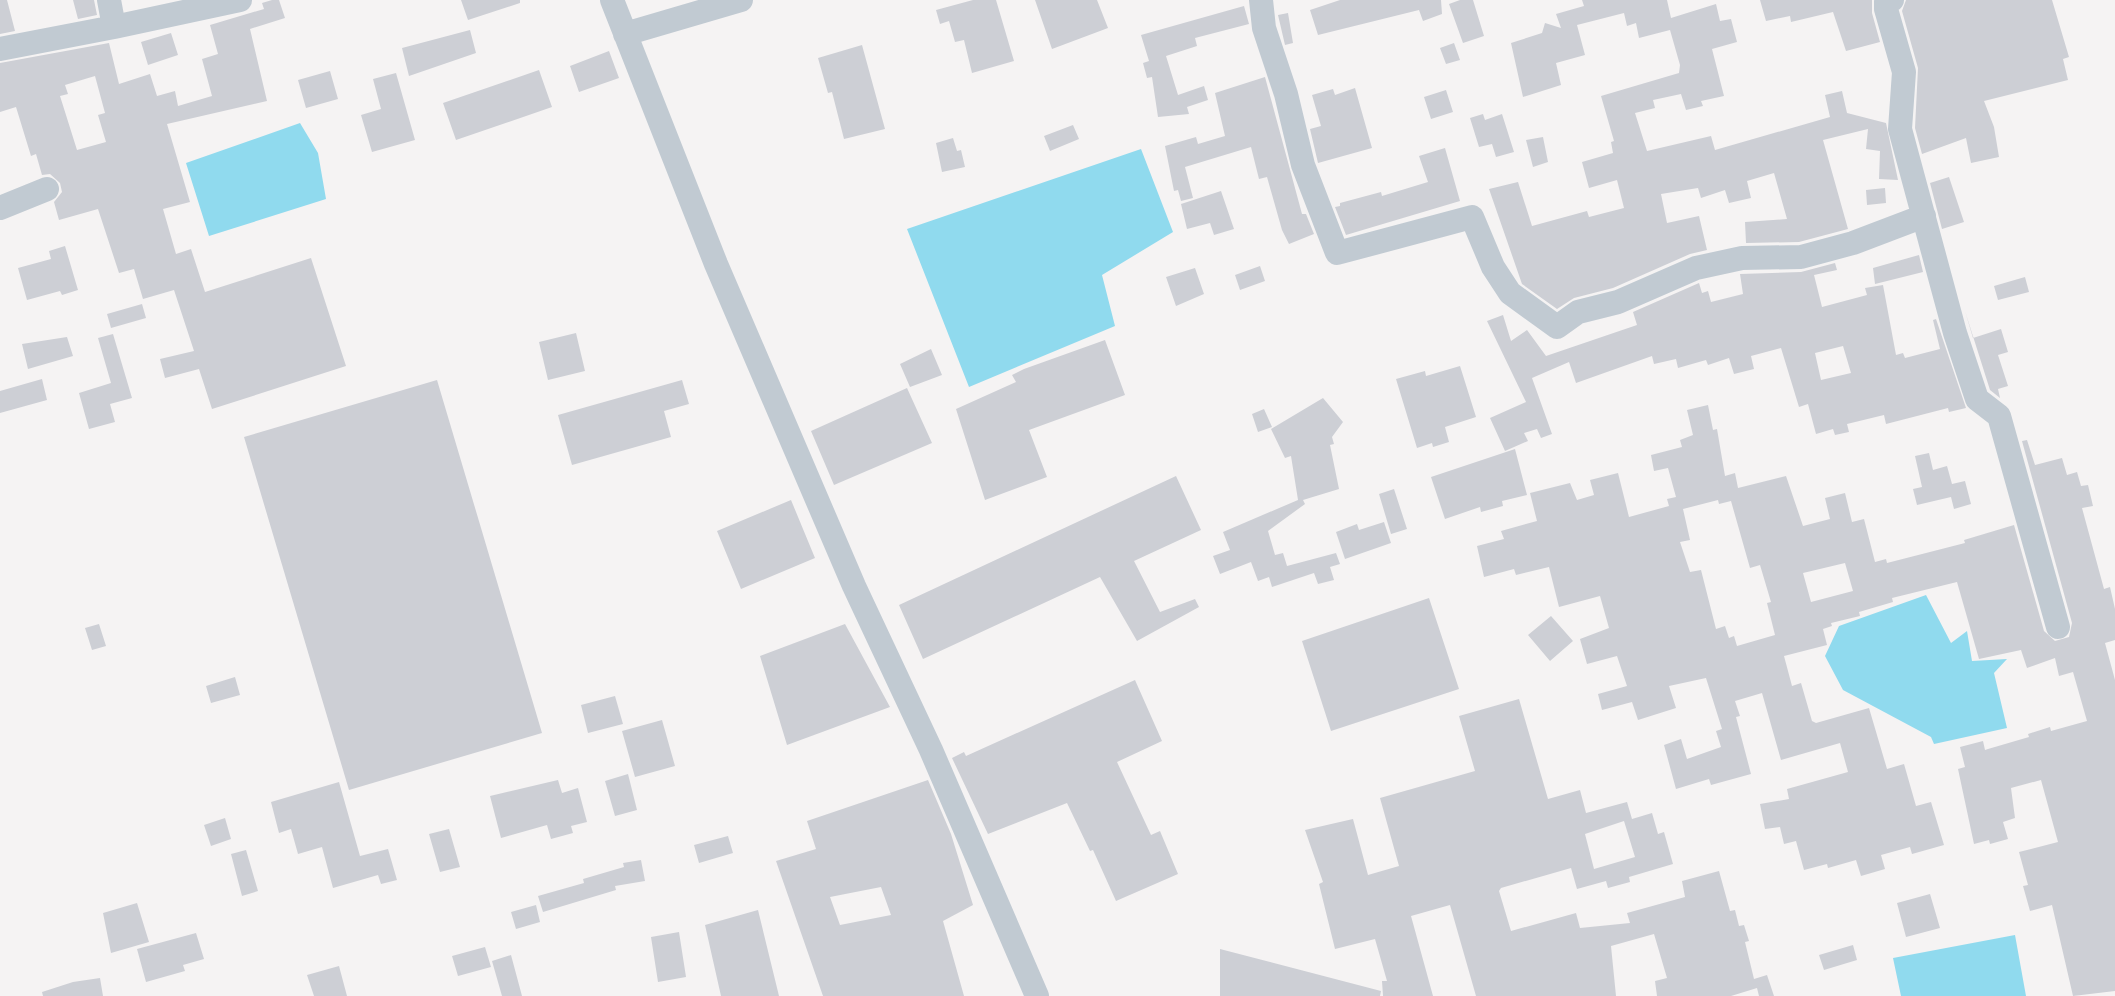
<svg xmlns="http://www.w3.org/2000/svg" width="2115" height="996" viewBox="0 0 2115 996" font-family="Rubik,sans-serif">
<rect width="100%" height="100%" fill="#f5f3f3"/>
<path fill="#90daee" d="M300,123L318,153L326,199L209,236L186,163Z
M1141,149L1173,232L1102,275L1115,326L969,387L907,229Z
M1926,595L1951,643L1967,631L1972,661L2007,659L1994,673L2007,728L1934,744L1931,737L1843,690L1825,656L1839,626Z
M2015,935L2026,996H1901L1893,958Z"/>
<path fill="#cdcfd5" fill-rule="evenodd" d="M0,0H7L15,31L0,34Z
M73,0H94L97,15L78,19Z
M272,0H279L285,18L250,29L267,101L167,124L190,202L163,209L176,254L191,249L205,292L311,258L346,366L212,409L199,369L165,378L160,359L194,351L174,290L143,299L134,269L119,273L98,209L59,220L54,202L62,192L60,183L50,174L42,175L36,154L31,156L16,107L0,112V63L109,43L119,84L150,74L157,96L175,91L178,106L212,96L202,59L218,54L210,25L264,9L262,3ZM95,76L105,113L98,115L106,142L77,150L60,96L68,94L65,85Z
M461,0H520V3L468,20Z
M973,0H996L1014,61L972,73L964,40L955,42L949,21L940,24L936,10Z
M1035,0H1097L1108,28L1052,49Z
M1340,0H1441L1442,14L1423,21L1419,10L1318,35L1310,10Z
M1460,0H1473L1484,36L1463,43L1449,4Z
M1582,0H1667L1671,18L1716,4L1720,21L1731,19L1737,42L1712,49L1724,96L1701,101L1703,106L1686,110L1681,94L1653,100L1655,108L1635,113L1647,151L1711,136L1715,150L1830,117L1825,95L1842,91L1847,113L1886,123L1898,180L1879,179L1880,151L1866,149L1868,129L1823,140L1848,229L1799,242L1746,243L1745,222L1787,219L1774,173L1747,181L1751,198L1729,203L1725,190L1701,198L1698,188L1661,194L1667,223L1699,216L1707,250L1690,254L1613,288L1574,298L1557,309L1522,284L1489,189L1518,182L1532,226L1587,211L1589,217L1624,208L1617,180L1589,188L1582,162L1613,153L1611,142L1614,141L1601,96L1679,73L1680,65L1670,30L1639,38L1636,23L1627,26L1624,13L1577,25L1585,55L1556,63L1561,85L1523,97L1511,43L1542,33L1545,23L1561,28L1556,14L1584,6Z
M1760,0H1872V13L1880,42L1846,51L1833,12L1791,22L1790,16L1766,21Z
M1906,0H2052L2069,57L2063,59L2068,80L1984,101L1994,127L1999,157L1971,163L1966,138L1922,154L1915,128L1918,68L1902,11Z
M1244,6L1249,24L1195,38L1197,46L1166,56L1178,95L1204,86L1208,100L1187,107L1189,114L1158,117L1152,77L1147,78L1143,63L1149,61L1141,35Z
M1288,13L1293,43L1285,45L1278,15Z
M470,30L476,53L409,76L402,48Z
M171,33L178,55L148,65L141,42Z
M1454,43L1460,60L1446,64L1440,48Z
M862,45L885,129L844,139L832,92L828,93L818,58Z
M609,51L619,78L579,92L570,66Z
M539,70L552,107L456,140L443,103Z
M330,71L338,99L306,108L298,80Z
M396,73L415,140L372,152L361,115L381,109L373,79Z
M1265,77L1302,214H1306L1314,234L1289,244L1282,230L1267,177L1259,179L1251,147L1185,167L1193,198L1181,201L1178,190L1174,191L1165,146L1196,137L1198,144L1225,136L1215,93Z
M1355,88L1372,148L1318,163L1310,129L1321,126L1312,95L1333,89L1335,95Z
M1446,90L1453,112L1431,119L1424,97Z
M1483,114L1485,120L1502,114L1514,152L1496,157L1492,144L1479,147L1470,118Z
M1073,125L1079,139L1050,151L1044,136Z
M1543,137L1548,162L1533,167L1526,140Z
M953,138L957,151L961,150L965,167L942,172L936,143Z
M1445,148L1460,201L1346,235L1335,207L1340,206V203L1381,192L1382,196L1428,182L1419,156Z
M1949,177L1964,222L1942,229L1930,183Z
M1885,188L1886,203L1867,205L1866,190Z
M1221,191L1234,229L1214,235L1210,223L1187,229L1181,204Z
M65,246L78,290L62,295L60,291L27,300L18,268L51,259L49,251Z
M1919,255L1923,272L1875,284L1873,268Z
M1835,263L1837,270L1814,275L1822,307L1867,295L1865,288L1883,285L1896,355L1903,353L1905,358L1940,349L1933,320L1936,319L1966,408L1949,412L1948,408L1886,424L1884,415L1847,424L1849,432L1835,435L1833,429L1816,434L1808,404L1799,407L1781,348L1751,356L1754,369L1734,374L1729,358L1708,365L1706,360L1678,368L1676,359L1654,364L1652,356L1576,383L1569,362L1532,378L1552,434L1541,438L1537,429L1524,433L1528,441L1505,451L1490,418L1526,402L1487,321L1503,315L1511,341L1527,330L1546,356L1637,325L1633,312L1699,283L1702,293L1708,291L1711,302L1743,294L1740,274L1801,272ZM1843,346L1851,373L1821,380L1815,353Z
M1260,266L1265,281L1240,290L1235,275Z
M1195,268L1204,294L1176,306L1166,277Z
M2025,277L2029,292L1998,300L1994,286Z
M142,304L146,318L111,328L107,314Z
M1965,311L1973,338L2001,329L2008,352L1998,355L2008,386L1998,389L2000,398L1990,390Z
M576,333L585,371L548,380L539,342Z
M113,334L132,398L110,404L115,422L89,429L79,393L111,383L98,338Z
M67,337L73,356L28,369L22,344Z
M1105,340L1125,395L1029,430L1047,477L985,500L956,409L1016,382L1012,375L1024,369Z
M931,349L942,375L910,387L900,364Z
M1460,366L1476,417L1445,427L1449,442L1433,447L1432,443L1417,448L1396,379L1425,371L1426,376Z
M42,379L47,400L0,413V391Z
M437,380L542,733L349,790L244,437Z
M682,380L689,404L664,411L671,437L572,465L558,415Z
M907,388L932,443L834,485L811,431Z
M1323,398L1343,422L1332,437L1334,444L1330,445L1339,489L1303,500L1305,504L1268,531L1275,555L1283,553L1287,566L1336,553L1340,564L1330,567L1334,580L1318,584L1314,573L1272,587L1269,577L1258,581L1251,562L1220,574L1213,556L1230,550L1223,532L1298,500L1291,456L1285,458L1271,429Z
M1708,405L1713,430L1717,429L1725,476L1735,473L1738,488L1786,476L1803,526L1830,519L1825,498L1845,493L1852,522L1864,519L1875,562L1886,559L1887,563L1965,543L1964,540L2014,525L2044,631L2055,641L2069,637L2072,623L2022,441L2027,440L2035,465L2062,458L2067,475L2077,472L2081,486L2088,485L2093,506L2082,508L2104,589L2110,587L2115,609V640L2105,643L2115,680V991L2073,996L2052,905L2030,911L2023,886L2028,885L2019,852L2058,842L2041,780L2011,788L2015,818L2003,822L2008,839L1990,844L1989,840L1974,844L1958,769L1965,767L1960,747L1983,741L1985,750L1988,749L2029,737L2028,734L2050,727L2051,731L2087,721L2073,672L2059,676L2055,658L2027,668L2021,650L1979,659L1957,582L1892,598L1893,602L1859,612L1860,616L1831,623L1832,626L1823,629L1827,645L1784,656L1792,686L1801,683L1812,721L1816,723L1869,708L1887,769L1904,764L1916,806L1931,802L1944,845L1912,854L1910,847L1881,855L1885,869L1861,876L1856,860L1828,868L1827,864L1804,870L1796,841L1784,844L1780,827L1765,829L1760,804L1789,799L1787,789L1848,772L1840,743L1781,760L1762,693L1735,701L1740,716L1736,717L1751,774L1711,785L1709,779L1676,789L1664,745L1681,739L1687,759L1721,747L1716,731L1722,729L1706,678L1669,686L1676,708L1638,720L1632,702L1602,710L1598,694L1627,686L1617,656L1587,664L1580,639L1609,628L1600,596L1559,607L1549,567L1516,575L1514,569L1484,577L1477,546L1504,539L1501,531L1537,521L1530,493L1570,483L1577,500L1594,495L1590,480L1618,473L1629,517L1669,506L1667,499L1676,497L1668,468L1654,471L1651,455L1682,447L1680,440L1693,435L1687,410ZM1718,500L1719,504L1731,501L1750,568L1760,565L1771,602L1767,603L1775,635L1737,646L1734,636L1729,638L1725,626L1716,629L1701,570L1690,572L1680,542L1690,540L1683,509ZM1845,563L1853,591L1811,602L1803,573Z
M1264,409L1272,427L1258,432L1252,414Z
M1515,449L1527,495L1502,501L1503,506L1481,512L1480,507L1445,519L1431,477Z
M1929,453L1933,470L1947,466L1952,484L1965,481L1971,504L1954,509L1951,497L1917,505L1913,489L1922,487L1915,456Z
M1176,476L1201,530L1134,561L1160,612L1195,599L1199,607L1137,641L1100,577L923,659L899,605Z
M1394,489L1407,529L1391,534L1379,494Z
M791,500L815,558L741,589L717,531Z
M1384,522L1391,543L1345,559L1336,532L1357,524L1359,530Z
M1429,598L1459,689L1331,731L1302,641Z
M1551,616L1573,641L1550,661L1528,635Z
M99,624L106,646L92,650L85,628Z
M845,624L890,707L787,745L760,656Z
M235,677L240,695L211,703L206,686Z
M1135,680L1162,741L1117,762L1151,835L1160,831L1178,874L1116,901L1093,850L1090,851L1067,803L988,834L952,758L964,752L966,756Z
M615,696L623,724L588,733L581,705Z
M1519,699L1548,799L1580,790L1586,813L1627,802L1632,819L1652,813L1658,834L1664,832L1673,864L1629,877L1630,882L1608,888L1606,881L1577,889L1571,868L1501,888L1499,891L1511,931L1576,913L1580,928L1630,923L1627,913L1685,897L1682,881L1719,871L1730,911L1735,910L1739,926L1744,925L1749,941L1745,942L1754,979L1767,975L1774,996H1759L1757,988L1731,996H1657L1655,981L1667,978L1654,934L1611,946L1616,996H1476L1450,905L1411,916L1433,996H1383L1382,981H1387L1375,939L1335,949L1319,884L1323,882L1305,830L1353,819L1368,875L1399,866L1380,798L1475,771L1459,716ZM1624,821L1635,857L1594,869L1585,834Z
M662,720L675,766L635,777L622,731Z
M628,774L637,810L615,816L605,781Z
M558,780L562,793L578,788L587,822L571,826L573,833L551,839L547,825L501,838L490,796Z
M928,780L951,834L973,905L943,921L964,996H823L776,861L816,849L807,821ZM881,887L891,915L840,925L830,897Z
M339,782L360,856L388,849L397,880L381,884L378,875L333,888L322,847L298,854L291,829L279,833L271,802Z
M225,818L231,839L211,846L204,825Z
M449,829L460,867L440,872L429,834Z
M728,836L733,853L699,863L694,845Z
M246,850L258,891L242,896L231,854Z
M641,860L645,881L615,886L616,890L543,912L538,896L584,883L583,879L624,867L623,863Z
M1930,894L1940,928L1906,937L1897,903Z
M137,903L149,942L111,953L103,913Z
M536,905L540,922L516,929L511,912Z
M758,910L779,996H721L705,925Z
M679,932L686,977L658,982L651,937Z
M196,933L204,959L183,965L185,971L146,982L137,949Z
M1853,945L1857,960L1824,970L1819,955Z
M485,947L491,967L458,976L452,956Z
M1220,949L1381,991L1380,996H1220Z
M511,955L522,996H502L492,961Z
M339,966L347,996H314L307,975Z
M100,978L103,996H43L42,992L73,982Z"/>
<g fill="none" stroke-linecap="round" stroke-linejoin="round">
<path stroke="#c1cad2" stroke-width="24" d="M109,0L114,27L240,0
M612,0L716,264L854,586L931,750L1037,996
M1261,0L1264,28L1286,94L1303,165L1337,253L1472,217L1493,267L1510,293L1557,327L1578,312L1618,302L1696,268L1742,258L1801,257L1853,243L1924,216
M1892,0L1886,2V9L1904,72L1900,129L1955,333L1977,399L1999,416L2058,627
M625,34L741,0
M0,49L114,27
M0,208L47,189"/>
</g>
</svg>
